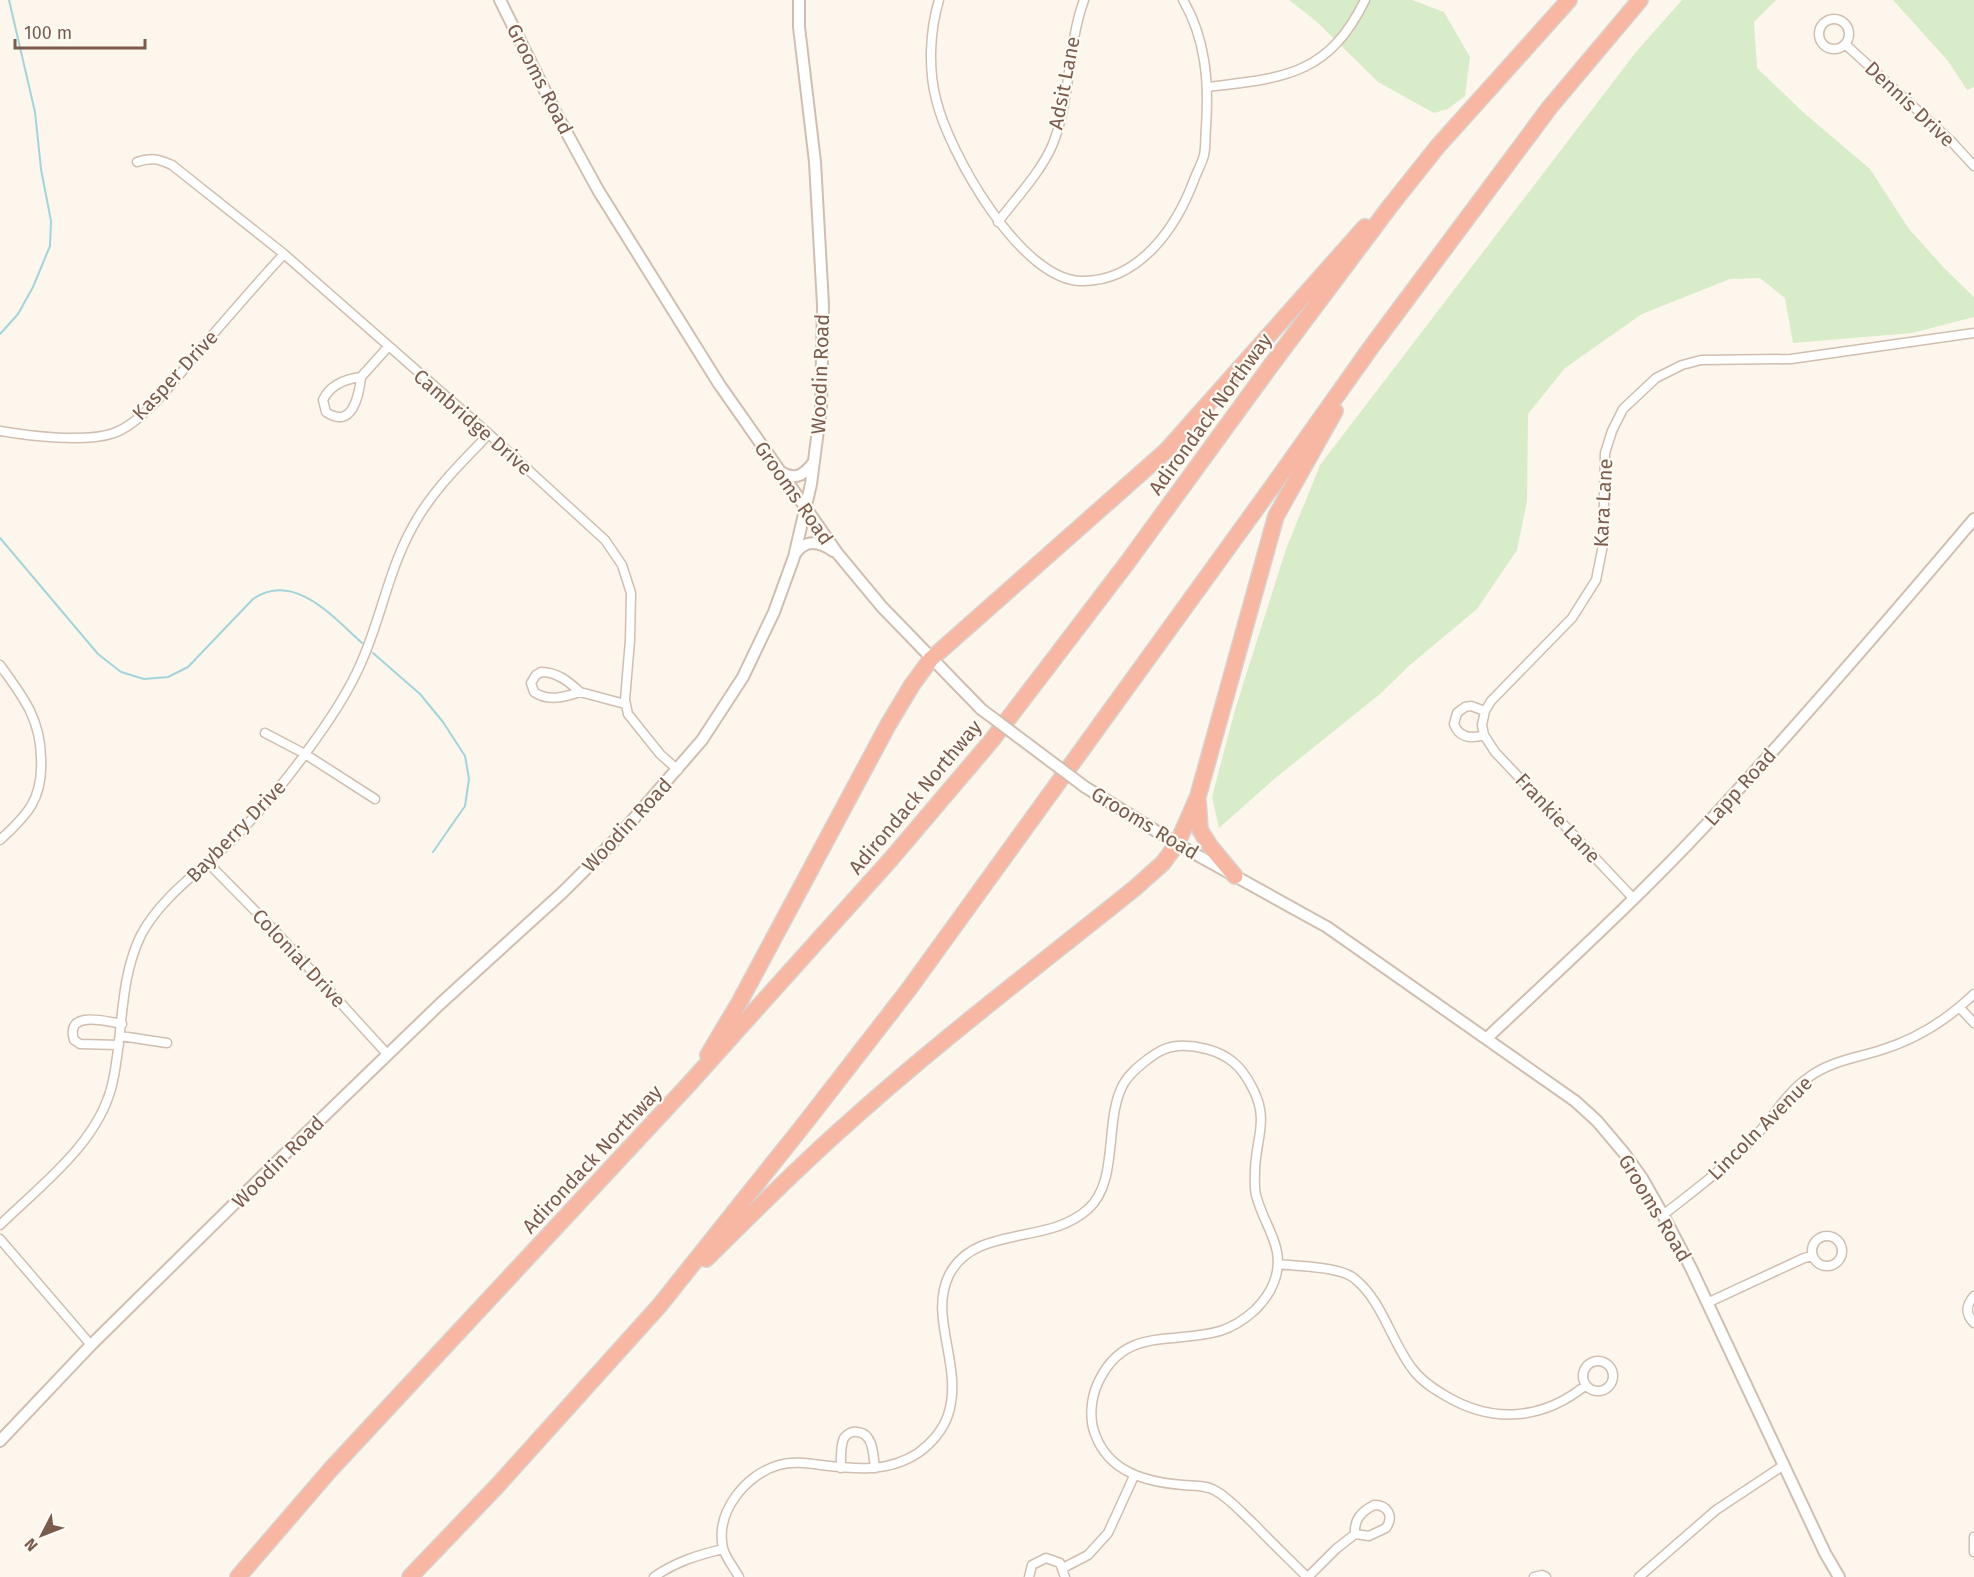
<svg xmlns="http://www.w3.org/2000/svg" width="1974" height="1577" font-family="'Fira Sans',sans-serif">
  <rect width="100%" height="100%" fill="#fdf6ec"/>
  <path fill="#d8ecc9" d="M 1289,0 L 1412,0 L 1444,12 L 1470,57 L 1465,96 L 1448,109 L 1434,113 L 1378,82 L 1317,22 Z
    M 1682,0 L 1776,0 L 1754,22 L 1757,68 L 1804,113 L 1870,169 L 1909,229 L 1945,269 L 1974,297 L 1974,317 L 1912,333 L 1793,343 L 1785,298 L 1760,278 L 1730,279 L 1642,314 L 1565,368 L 1528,414 L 1527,501 L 1517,550 L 1477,609 L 1410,665 L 1380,694 L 1273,780 L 1219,828 L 1212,797 L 1235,710 L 1286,549 L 1320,465 L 1636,52 Z
    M 1893,0 L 1974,0 L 1974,87 L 1967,90 L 1948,61 Z"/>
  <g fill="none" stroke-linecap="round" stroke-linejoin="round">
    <path stroke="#a5d3da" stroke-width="2" d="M 0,334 L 18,314 L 33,287 L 50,246 L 51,221 L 41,169 L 35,112 L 9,0
      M 0,538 L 98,654 L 121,672 L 144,679 L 168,677 L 188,667 L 253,599 C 294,571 333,617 362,643
      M 373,653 L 420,694 L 443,722 L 465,756 L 469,779 L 465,806 L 433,852"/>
    <defs>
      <path id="minor" d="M 939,0 C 930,30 928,68 936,99 C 948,151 1022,284 1084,281 C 1140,280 1176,228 1194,180 C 1197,172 1202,163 1204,155 C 1206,146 1205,136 1206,127 C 1209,83 1206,39 1183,0
        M1819 34a15 15 0 1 1 30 0a15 15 0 1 1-30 0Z
        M 1845,44 L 1950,140 L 1974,166
        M 1207,87 C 1283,78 1328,76 1365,0
        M 137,162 C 151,157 159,159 172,165 L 284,254 L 489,434 L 605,540 L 622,565 L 631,593 L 630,640 L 625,700 L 628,714 L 660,754 L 678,770
        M 998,222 C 1016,198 1040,173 1052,146 C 1071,101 1067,46 1084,0
        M 361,377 C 359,396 352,430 326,412 L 323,400 C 330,385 345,379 361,377 Z
        M 361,377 L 388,347
        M 0,431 C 29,436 86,443 114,433 C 145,422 181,372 202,347 C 229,316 256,284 284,254
        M 0,665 C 22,696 40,717 41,757 C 42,774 40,791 31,806 C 23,819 11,830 0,840
        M 541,672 C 557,672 568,681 580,692 C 565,697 548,702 534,692 L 531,683 L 536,675 Z
        M 580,692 L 625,704
        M 1471,706 L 1485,711 L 1482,725 L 1484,735 C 1471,739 1459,738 1454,724 L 1457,713 L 1465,707 Z
        M 1485,711 L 1491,701 L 1572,618 L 1596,580 L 1603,545 L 1605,453 L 1612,431 L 1623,409 L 1656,378 L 1682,365 L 1701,360 L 1791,359 L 1974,333
        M 265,733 L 305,754 L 375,799
        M 1484,735 L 1495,752 L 1634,899
        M 208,863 L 276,932 L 388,1055
        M 1960,1008 L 1974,1023
        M 121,1036 L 167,1043
        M 119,1045 L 80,1044 L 74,1040 C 65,1010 105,1021 122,1024
        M 1663,1215 C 1696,1189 1732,1163 1760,1131 C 1776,1113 1788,1091 1809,1077 C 1831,1061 1856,1058 1881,1050 C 1917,1039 1947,1020 1974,994
        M 0,1225 C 41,1185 98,1143 112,1085 C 124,1035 118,982 141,935 C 161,897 200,871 230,842 C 257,815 282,786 305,754 C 327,724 350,691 364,656 C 382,613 390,567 413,526 C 432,491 461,463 489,434
        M1812 1251a15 15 0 1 1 30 0a15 15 0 1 1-30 0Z
        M 0,1239 L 91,1345
        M 1279,1264 C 1299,1267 1340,1266 1355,1279 C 1382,1301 1391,1340 1411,1367 C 1420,1380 1432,1388 1446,1396 C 1493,1424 1543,1420 1586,1385
        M 1974,1296 C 1966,1305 1965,1314 1974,1323
        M 1707,1303 L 1804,1258 L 1813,1256
        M1583 1376a15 15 0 1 1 30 0a15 15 0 1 1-30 0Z
        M 841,1468 C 841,1459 840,1446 844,1438 C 847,1434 852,1431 857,1432 C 874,1433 873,1456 875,1468
        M 1374,1505 C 1388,1505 1394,1516 1386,1528 L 1369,1536 L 1355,1534 C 1354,1519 1361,1512 1374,1505 Z
        M 1974,1537 L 1974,1552
        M 1063,1568 L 1088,1555 L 1108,1533 L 1134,1476
        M 654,1577 C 675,1562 698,1555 723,1549
        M 739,1577 C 734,1568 725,1557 723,1548 C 715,1512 746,1474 779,1465 C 792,1461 807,1463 821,1465 C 854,1469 888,1473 918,1453 C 931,1444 943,1430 948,1415 C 964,1367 928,1318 949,1275 C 975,1224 1048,1246 1088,1209 C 1120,1181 1103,1119 1124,1083 C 1130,1073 1139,1066 1148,1059 C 1158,1052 1165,1047 1178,1046 C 1196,1045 1219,1050 1233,1062 C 1242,1069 1248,1079 1253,1089 C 1269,1120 1256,1138 1255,1170 C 1255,1178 1254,1187 1256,1195 C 1264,1227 1287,1248 1274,1282 C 1270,1293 1263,1302 1255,1310 C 1245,1319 1233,1327 1220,1331 C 1172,1345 1123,1325 1097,1385 C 1091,1399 1089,1419 1095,1434 C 1109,1473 1147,1482 1183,1485 C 1194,1486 1207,1485 1216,1491 C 1230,1499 1242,1513 1254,1524 C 1271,1542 1289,1559 1307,1577
        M 1029,1577 L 1032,1565 L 1046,1558 L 1060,1563 L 1065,1577
        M 1308,1577 L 1336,1549 L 1355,1534
        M 1534,1577 L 1542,1575 L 1546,1577
        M 1639,1577 L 1716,1510 L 1784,1465"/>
      <path id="tertiary" d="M 500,0 L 557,115 L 598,190 L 719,384 L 838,554 L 882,607 L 981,709
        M 778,470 C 793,481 803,477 814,462
        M 795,554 C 805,539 819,541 833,551
        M 1085,787 L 1177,844 L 1327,927 L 1575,1101 L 1597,1121 L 1624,1153 L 1642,1178 L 1663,1215 L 1691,1268 L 1825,1553 L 1839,1577
        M 1487,1038 C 1561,968 1636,900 1705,826 C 1797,726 1886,623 1974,519
        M 0,1441 L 91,1345 L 293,1146 L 440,1004 L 563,892 L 616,839 L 702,740 L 743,677 L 774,612 L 794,557 L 811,484 L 821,407 L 823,305 L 815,162 L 799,27 L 799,0"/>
      <path id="motorway" d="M 1198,801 L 1200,830 L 1210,846 L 1235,876
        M 708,1055 L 739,1003 L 888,725 L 912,685 L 931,659 L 1167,450 L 1365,227
        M 706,1259 C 753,1213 798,1167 847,1124 C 939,1041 1038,966 1135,888 L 1163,863 L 1177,844 L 1198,796 L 1276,516 L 1335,411
        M 238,1577 L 331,1469 L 690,1083 L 891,859 L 992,740 L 1127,563 L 1269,368 L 1391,205 L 1438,146 L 1569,0
        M 410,1577 L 498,1485 L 660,1305 L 806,1122 L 909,989 L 1277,480 L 1372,346 L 1550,107 L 1640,0"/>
    </defs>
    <use href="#minor" stroke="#d1beb0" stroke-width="11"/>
    <use href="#tertiary" stroke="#d1beb0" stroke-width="14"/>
    <use href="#motorway" stroke="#dad1cd" stroke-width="18"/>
    <use href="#minor" stroke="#fff" stroke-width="8"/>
    <use href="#tertiary" stroke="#fff" stroke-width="10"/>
    <use href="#motorway" stroke="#f7b7a3" stroke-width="15"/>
    <defs>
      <path id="tertiary-bridge" d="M 981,709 L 1085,787"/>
    </defs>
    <use href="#tertiary-bridge" stroke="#d1beb0" stroke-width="14" stroke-linecap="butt"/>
    <use href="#tertiary-bridge" stroke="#fff" stroke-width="10"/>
  </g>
  <g text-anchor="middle" stroke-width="4.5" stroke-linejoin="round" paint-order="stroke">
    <g font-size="20" fill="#7a5c4d" stroke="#fffaf3">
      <text transform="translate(540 79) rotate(63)" y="7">Grooms Road</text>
      <text transform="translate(1064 83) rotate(-79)" y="7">Adsit Lane</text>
      <text transform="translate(1910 104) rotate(43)" y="7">Dennis Drive</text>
      <text transform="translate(820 374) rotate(-88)" y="7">Woodin Road</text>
      <text transform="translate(175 375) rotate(-47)" y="7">Kasper Drive</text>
      <text transform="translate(1210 414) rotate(-54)" y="7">Adirondack Northway</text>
      <text transform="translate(473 422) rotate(41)" y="7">Cambridge Drive</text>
      <text transform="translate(794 493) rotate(55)" y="7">Grooms Road</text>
      <text transform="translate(1603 503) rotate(-87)" y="7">Kara Lane</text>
      <text transform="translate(1740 787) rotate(-48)" y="7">Lapp Road</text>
      <text transform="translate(915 797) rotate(-50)" y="7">Adirondack Northway</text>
      <text transform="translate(1558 818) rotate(47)" y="7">Frankie Lane</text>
      <text transform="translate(1145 823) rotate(31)" y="7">Grooms Road</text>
      <text transform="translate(627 825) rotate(-47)" y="7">Woodin Road</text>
      <text transform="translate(236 831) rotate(-46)" y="7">Bayberry Drive</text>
      <text transform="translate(299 958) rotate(47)" y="7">Colonial Drive</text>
      <text transform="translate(1760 1128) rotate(-45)" y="7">Lincoln Avenue</text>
      <text transform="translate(592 1159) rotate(-47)" y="7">Adirondack Northway</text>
      <text transform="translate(278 1162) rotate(-45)" y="7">Woodin Road</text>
      <text transform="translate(1655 1208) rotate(59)" y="7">Grooms Road</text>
    </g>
  </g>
  <g transform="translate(42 1535) rotate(228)" stroke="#fffaf3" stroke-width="4.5" paint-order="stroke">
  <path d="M0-4.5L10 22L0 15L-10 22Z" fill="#7a5c4d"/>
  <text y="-9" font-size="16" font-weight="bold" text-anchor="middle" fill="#7a5c4d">N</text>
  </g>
  <path d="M15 39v9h130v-9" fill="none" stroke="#7a5c4d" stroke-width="3"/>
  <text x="24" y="39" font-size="18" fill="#7a5c4d" stroke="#fffaf3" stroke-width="4.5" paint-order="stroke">100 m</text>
</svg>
